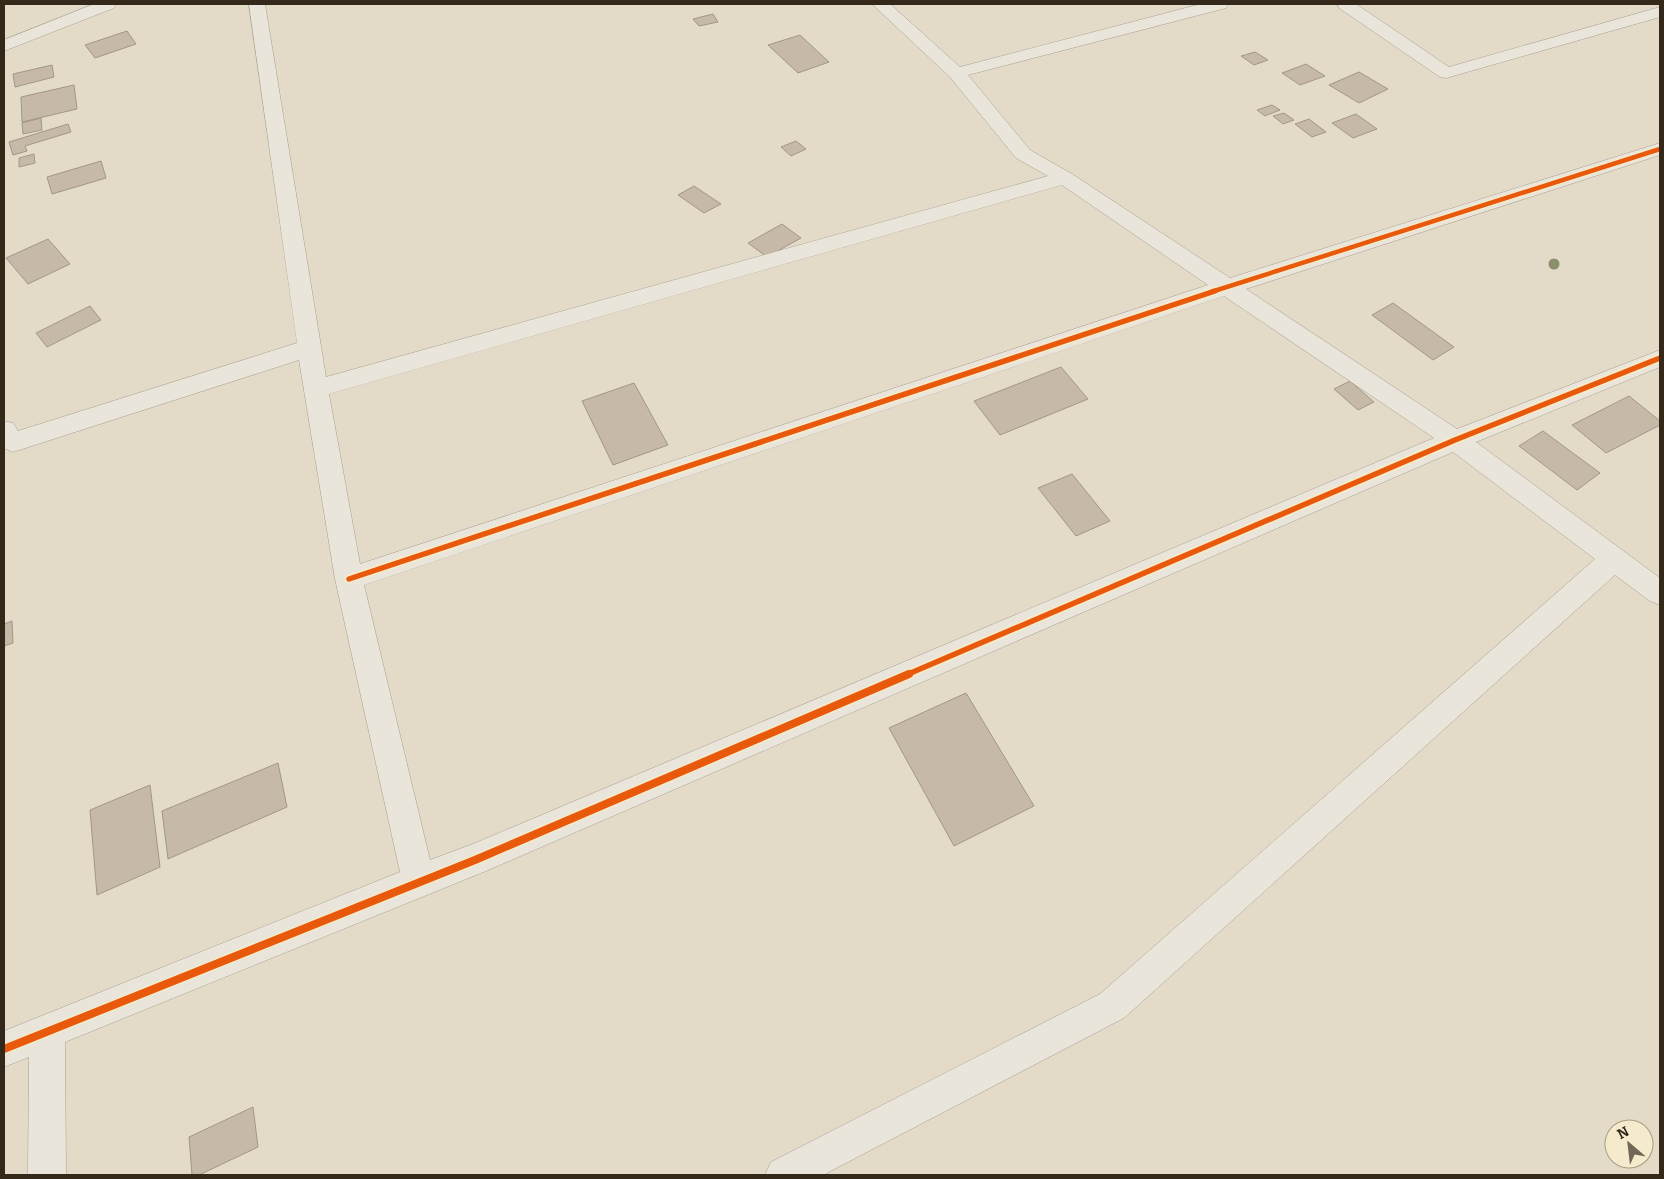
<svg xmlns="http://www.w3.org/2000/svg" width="1664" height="1179" font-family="Bitter,serif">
  <rect width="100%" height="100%" fill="#e3dbc7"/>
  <path fill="#c6b9a8" stroke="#a29687" d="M 713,14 L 718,22 L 699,26 L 693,19 Z
    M 127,31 L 136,44 L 95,58 L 85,45 Z
    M 800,35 L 829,62 L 798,73 L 768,45 Z
    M 1255,52 L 1268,60 L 1254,65 L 1241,56 Z
    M 1306,64 L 1325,76 L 1300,85 L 1282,73 Z
    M 52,65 L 54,77 L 15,87 L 13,74 Z
    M 1359,72 L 1388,89 L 1359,103 L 1329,85 Z
    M 74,85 L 77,109 L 22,122 L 21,97 Z
    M 1272,105 L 1280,110 L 1265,116 L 1257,110 Z
    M 1284,113 L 1294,120 L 1283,124 L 1273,116 Z
    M 1356,114 L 1377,129 L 1353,138 L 1332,123 Z
    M 41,118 L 42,130 L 23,134 L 22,123 Z
    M 1309,119 L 1326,132 L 1312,137 L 1295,124 Z
    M 68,124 L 71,132 L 25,146 L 27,151 L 13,155 L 9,142 Z
    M 796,141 L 806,149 L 791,156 L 781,147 Z
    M 34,154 L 35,163 L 19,167 L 19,158 Z
    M 101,161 L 106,178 L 52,194 L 47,177 Z
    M 694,186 L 721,204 L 704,213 L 678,195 Z
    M 782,224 L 801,238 L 767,257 L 748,243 Z
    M 48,239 L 70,264 L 28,284 L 6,258 Z
    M 1393,303 L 1454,347 L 1433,360 L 1372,315 Z
    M 90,306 L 101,320 L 47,347 L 36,333 Z
    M 1061,367 L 1088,399 L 1000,435 L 974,401 Z
    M 1350,381 L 1374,402 L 1358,410 L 1334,389 Z
    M 634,383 L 668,445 L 613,465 L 582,401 Z
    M 1629,396 L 1660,421 L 1660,425 L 1606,453 L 1572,425 Z
    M 1543,431 L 1600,473 L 1577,490 L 1519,446 Z
    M 1072,474 L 1110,521 L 1076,536 L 1038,488 Z
    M 12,621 L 13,643 L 4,646 L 4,624 Z
    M 966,693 L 1034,806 L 954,846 L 889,728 Z
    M 278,763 L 287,807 L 168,859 L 162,811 Z
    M 150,785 L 160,867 L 97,895 L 90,810 Z
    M 253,1107 L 258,1147 L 199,1175 L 192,1175 L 189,1137 Z"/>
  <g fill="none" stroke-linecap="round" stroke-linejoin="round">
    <defs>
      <path id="minor" d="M 94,4 L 116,4 L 114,8 L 4,51 L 4,40 Z
        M 249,4 L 265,4 L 326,377 L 1048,176 L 1016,158 L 950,77 L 872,4 L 890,4 L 960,67 L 1201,4 L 1228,4 L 1226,8 L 968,75 L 1030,150 L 1072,174 L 1230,278 L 1660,143 L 1660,155 L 1246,289 L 1457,429 L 1660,350 L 1660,367 L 1476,442 L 1660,578 L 1660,605 L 1650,601 L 1615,575 L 1124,1018 L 823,1175 L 765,1175 L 771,1162 L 1100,994 L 1595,559 L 1453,452 L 486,871 L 65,1042 L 66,1175 L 28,1175 L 29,1057 L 4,1067 L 4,1031 L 400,872 L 335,579 L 299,360 L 13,452 L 4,448 L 4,421 L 13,423 L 18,431 L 297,343 ZM 1062,185 L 1208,285 L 360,564 L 329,394 ZM 1224,296 L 1434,438 L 473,844 L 430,860 L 364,585 Z
        M 1337,4 L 1356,4 L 1449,67 L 1660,7 L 1660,17 L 1446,78 L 1440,77 L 1339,8 Z"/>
    </defs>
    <use href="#minor" stroke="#a7a091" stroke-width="1"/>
    <use href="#minor" fill="#eae5da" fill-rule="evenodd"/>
    <defs>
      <path id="cycleway-far2" d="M 1211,292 L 1660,149"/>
      <path id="cycleway-far1" d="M 349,579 L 1215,291
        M 906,675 L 1455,440 L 1660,358"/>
      <path id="cycleway" d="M 4,1049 L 475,860 L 909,674"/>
    </defs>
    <use href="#cycleway-far2" stroke="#f5ebcc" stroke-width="7"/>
    <use href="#cycleway-far1" stroke="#f5ebcc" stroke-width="9"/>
    <use href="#cycleway" stroke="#f5ebcc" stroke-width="11"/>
    <use href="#cycleway-far2" stroke="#e8590c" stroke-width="4.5"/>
    <use href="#cycleway-far1" stroke="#e8590c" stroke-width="5.5"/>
    <use href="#cycleway" stroke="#e8590c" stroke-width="8"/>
  </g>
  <circle fill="#8b8f6c" cx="1554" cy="264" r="5.5"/>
  <rect width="1664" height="1179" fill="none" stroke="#34281b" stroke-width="10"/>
  <g transform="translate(1629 1144) rotate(332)"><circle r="24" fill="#f5ebcc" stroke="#a89d85"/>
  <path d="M0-4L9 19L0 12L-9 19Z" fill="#716757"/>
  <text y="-8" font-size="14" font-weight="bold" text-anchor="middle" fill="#34281b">N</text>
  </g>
</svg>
